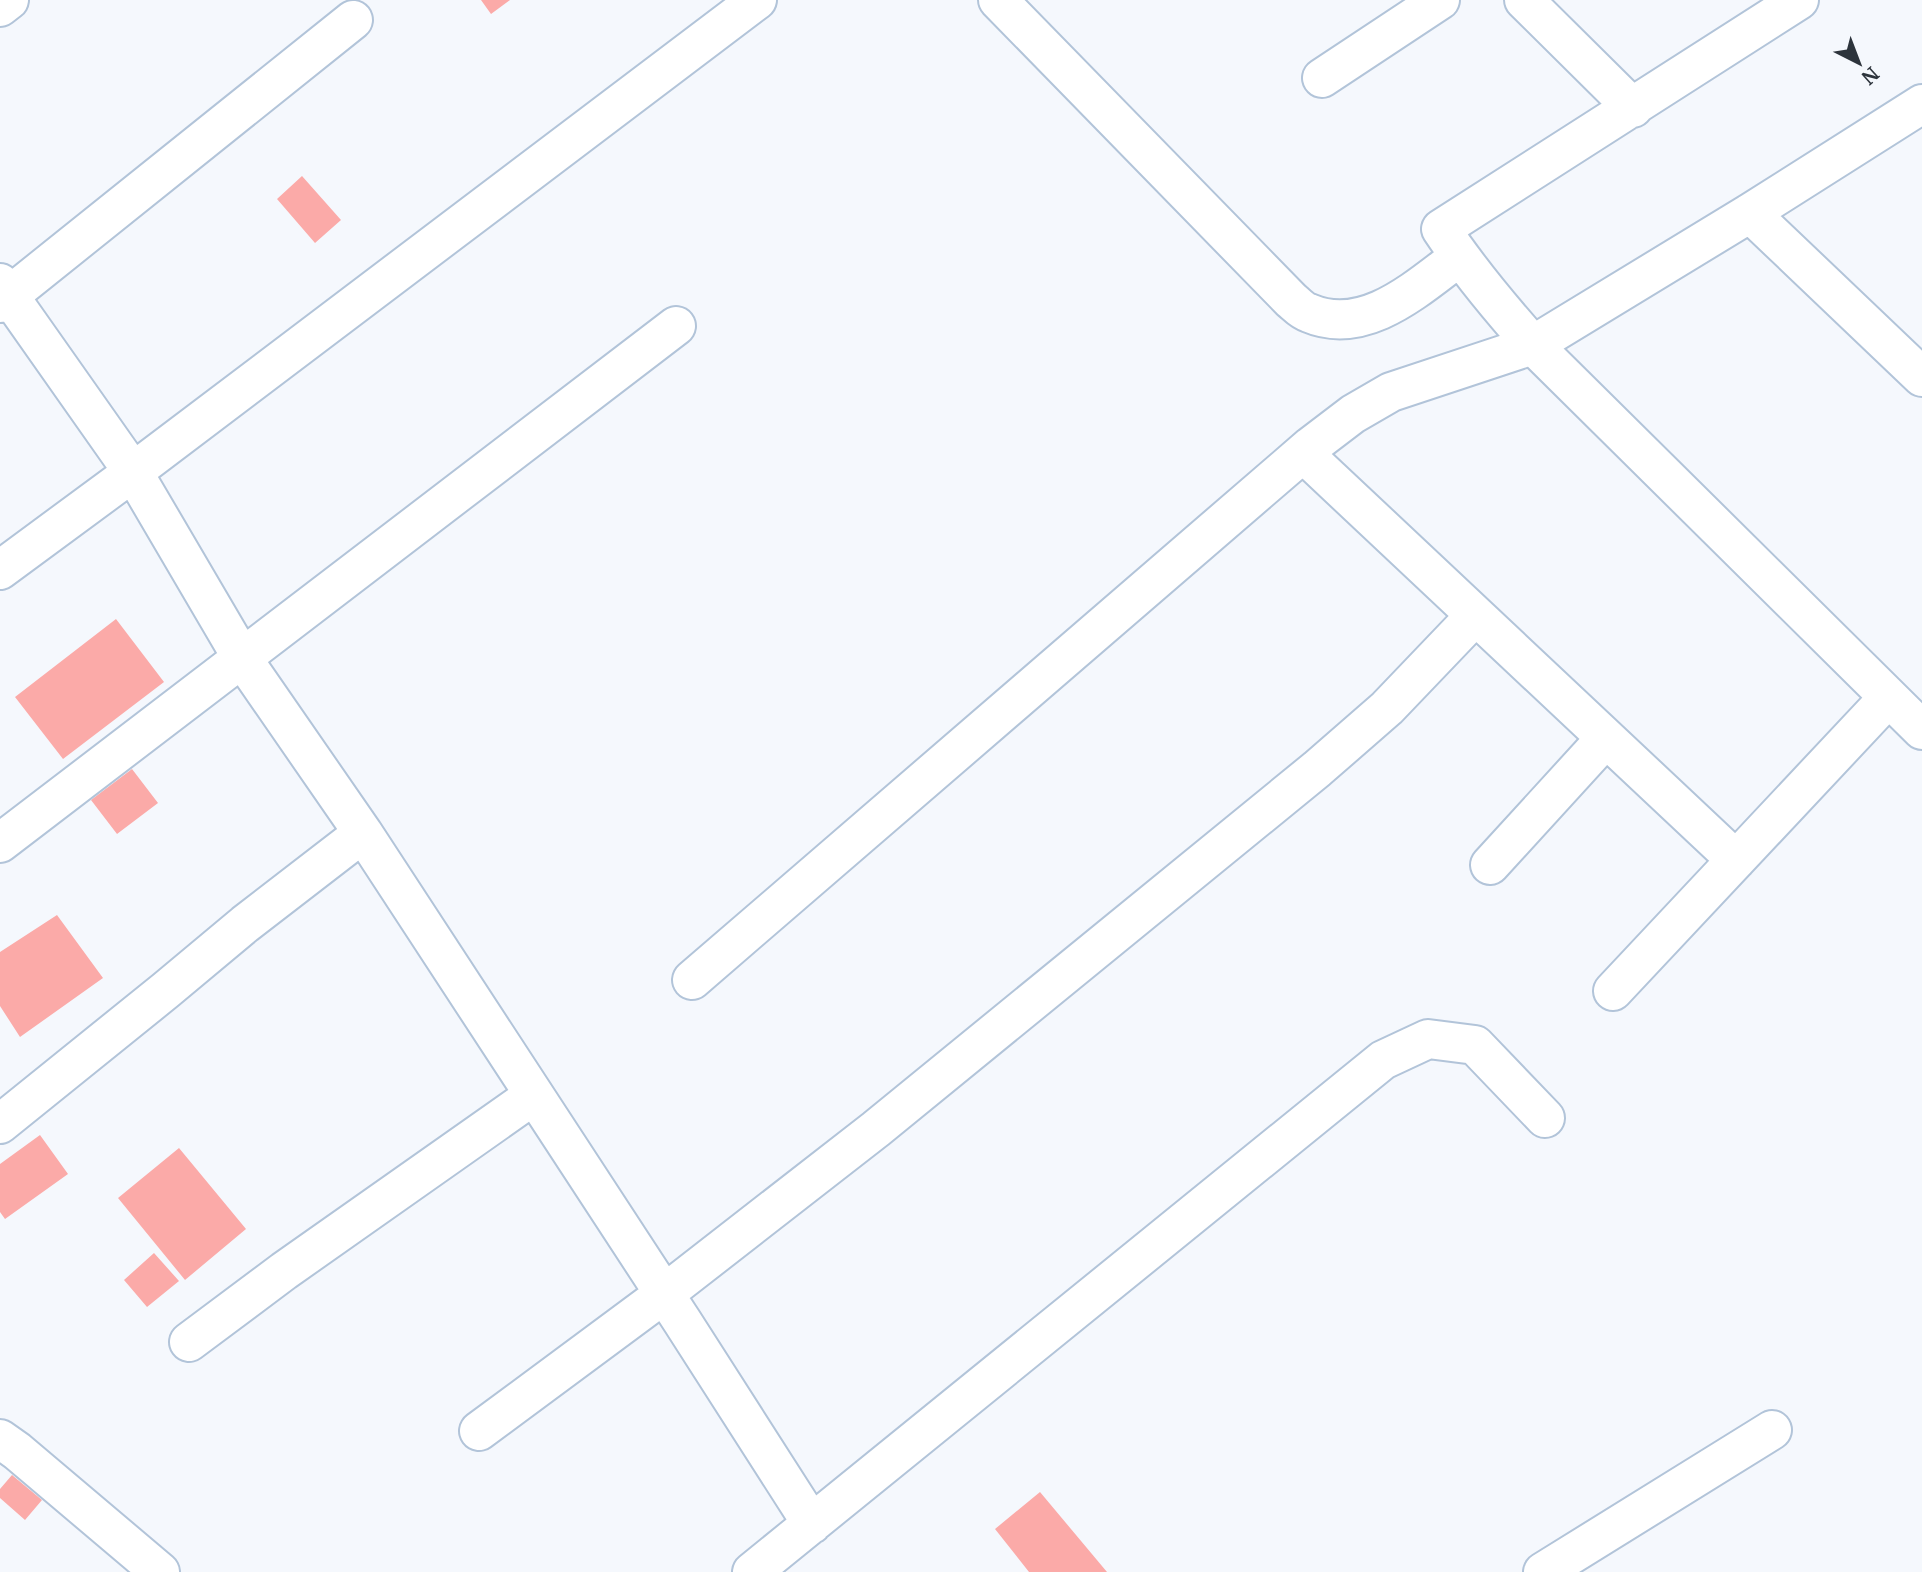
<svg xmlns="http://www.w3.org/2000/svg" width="1922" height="1572" font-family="Merriweather,serif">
  <rect width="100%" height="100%" fill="#f5f8fd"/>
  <path fill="#fbaaa8" d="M 481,0 L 510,0 L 491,14 Z
    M 302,176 L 341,220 L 315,243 L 277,199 Z
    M 116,619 L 164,682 L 63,759 L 15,697 Z
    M 132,769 L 158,803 L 117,834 L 91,800 Z
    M 57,915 L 103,978 L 20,1037 L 0,1006 L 0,952 Z
    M 40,1135 L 68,1174 L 5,1219 L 0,1212 L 0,1164 Z
    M 179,1148 L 246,1229 L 185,1280 L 118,1198 Z
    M 154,1253 L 179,1281 L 147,1307 L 124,1280 Z
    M 12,1475 L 42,1500 L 25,1520 L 0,1498 L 0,1489 Z
    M 1040,1492 L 1107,1572 L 1029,1572 L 995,1529 Z"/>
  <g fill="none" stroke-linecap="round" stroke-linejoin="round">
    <defs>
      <path id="street" d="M 998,0 L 1291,300 C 1297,305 1302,311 1309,313 C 1365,337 1417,288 1459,257
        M 1524,0 L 1633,108
        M 1799,0 L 1441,229 C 1469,271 1500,308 1533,345 L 1922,730
        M 0,7 L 9,0
        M 1322,78 L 1440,0
        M 1750,213 L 1922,377
        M 0,283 L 133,472 L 242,658 L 363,833 L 682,1321 L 812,1524
        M 0,303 L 353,20
        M 1303,453 L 1736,860
        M 0,570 L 133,472 L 757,0
        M 0,843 L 676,326
        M 1490,865 L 1606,738
        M 692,980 L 1311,446 L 1353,414 L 1391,392 L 1533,345 L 1750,213 L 1922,104
        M 1613,991 L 1888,698
        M 0,1124 L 166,990 L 245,924 L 363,833
        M 189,1342 L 284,1271 L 534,1095
        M 479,1431 L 664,1294 L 876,1129 L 1317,769 L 1387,708 L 1475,616
        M 752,1572 L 1383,1060 L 1428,1039 L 1475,1045 L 1545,1118
        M 1543,1572 L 1772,1430"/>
      <path id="secondary" d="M 0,1439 L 17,1451 L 160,1572"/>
    </defs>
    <use href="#street" stroke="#b2c4d9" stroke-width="42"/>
    <use href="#secondary" stroke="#b2c4d9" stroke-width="42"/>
    <use href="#street" stroke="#fff" stroke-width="38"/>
    <use href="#secondary" stroke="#fff" stroke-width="38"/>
  </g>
  <g transform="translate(1859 63) rotate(138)" stroke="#f5f8fd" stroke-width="5" paint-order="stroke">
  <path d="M0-5L12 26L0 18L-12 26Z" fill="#2d343c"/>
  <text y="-10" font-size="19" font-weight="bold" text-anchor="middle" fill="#2d343c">N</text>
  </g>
</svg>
